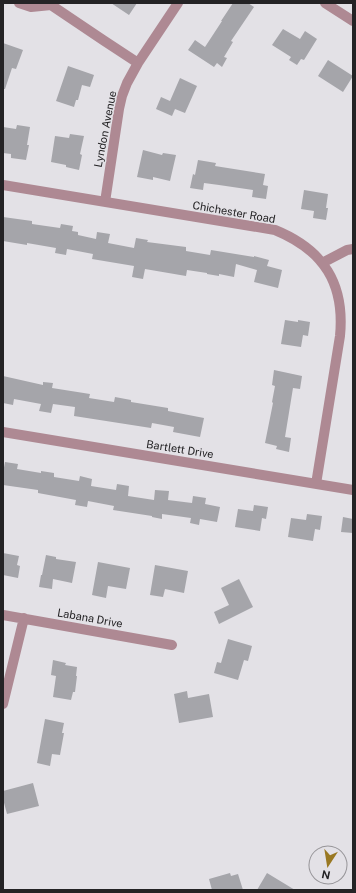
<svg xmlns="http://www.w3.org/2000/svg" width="356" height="893" font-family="'Public Sans',sans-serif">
  <rect width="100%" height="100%" fill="#e3e1e6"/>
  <path fill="#a5a5aa" d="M 111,3 L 137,3 L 129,15 Z
    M 233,3 L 248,3 L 254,7 L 231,41 L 233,42 L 224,57 L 227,58 L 222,67 L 217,63 L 214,67 L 188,50 L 195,40 L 205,47 L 222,21 L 221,21 Z
    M 283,29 L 300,39 L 305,31 L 317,39 L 304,60 L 301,59 L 297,65 L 289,60 L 291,57 L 272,45 Z
    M 3,43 L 23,50 L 16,69 L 12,68 L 5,89 L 3,89 Z
    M 328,60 L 353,76 L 343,92 L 318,76 Z
    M 68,66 L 94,75 L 90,87 L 82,85 L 78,100 L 76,100 L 74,107 L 56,101 Z
    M 180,78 L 197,86 L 185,113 L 175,109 L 172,116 L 156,109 L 161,97 L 170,101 Z
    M 17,125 L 30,127 L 27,145 L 29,145 L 26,160 L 11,158 L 11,154 L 3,153 L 3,127 L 16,129 Z
    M 70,134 L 84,136 L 80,154 L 82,155 L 79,170 L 66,167 L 66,165 L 51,162 L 55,136 L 69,138 Z
    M 143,150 L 162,155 L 163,153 L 176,155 L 170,181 L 153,177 L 153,180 L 137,177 Z
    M 198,160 L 216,163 L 215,166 L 265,174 L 263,185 L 268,186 L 266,199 L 252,197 L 253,190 L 219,185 L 204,183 L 203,190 L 190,188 L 193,174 L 195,175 Z
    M 304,190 L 328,194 L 326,208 L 328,208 L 326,220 L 313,218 L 314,211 L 301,209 Z
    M 3,217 L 32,221 L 32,224 L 60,228 L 61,224 L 73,226 L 72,231 L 78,232 L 78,235 L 96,239 L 97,232 L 110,234 L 108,243 L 134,248 L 136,238 L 148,240 L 147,242 L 186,247 L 186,251 L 210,255 L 211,250 L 254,257 L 254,256 L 269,260 L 267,266 L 282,270 L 278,288 L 254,282 L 257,270 L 236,264 L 234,277 L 219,274 L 219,276 L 207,274 L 207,273 L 187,270 L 186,276 L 145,269 L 143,279 L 132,277 L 134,266 L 92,259 L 93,254 L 67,249 L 66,255 L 55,253 L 56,248 L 27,243 L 27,245 L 3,241 Z
    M 285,320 L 298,322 L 298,320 L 310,322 L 308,336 L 303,335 L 301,347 L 281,344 Z
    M 274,370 L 302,376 L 300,389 L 293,388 L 285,437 L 291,438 L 289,452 L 276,449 L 277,446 L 265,443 L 273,403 L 272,402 L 275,386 L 272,385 Z
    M 3,376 L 43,385 L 43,382 L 53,383 L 52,388 L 90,394 L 89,398 L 114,402 L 115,397 L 131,400 L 131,402 L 168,408 L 168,411 L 204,418 L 200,437 L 173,432 L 174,427 L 152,423 L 151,428 L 74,416 L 75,407 L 53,404 L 51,413 L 39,411 L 41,404 L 14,399 L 13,405 L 3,403 Z
    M 5,462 L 18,464 L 17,469 L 41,473 L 41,471 L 54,473 L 54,477 L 79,481 L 80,476 L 92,479 L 91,486 L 116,490 L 117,484 L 129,486 L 128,496 L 154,500 L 155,490 L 169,491 L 168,500 L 192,503 L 193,496 L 206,498 L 205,504 L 220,507 L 217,522 L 200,519 L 199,525 L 190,523 L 191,518 L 162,514 L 162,519 L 152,517 L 152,516 L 113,510 L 114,506 L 88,501 L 87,507 L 75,505 L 76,500 L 38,493 L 38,490 L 3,485 L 3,473 Z
    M 254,505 L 268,507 L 266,519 L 262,518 L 260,531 L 235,527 L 238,509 L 253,511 Z
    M 307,514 L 322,516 L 320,530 L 315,529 L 313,541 L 288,537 L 291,518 L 306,520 Z
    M 343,517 L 353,519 L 353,533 L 341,532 Z
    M 3,553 L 19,556 L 17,565 L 20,566 L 18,578 L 3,575 Z
    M 46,555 L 56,557 L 56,559 L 76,562 L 72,583 L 53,579 L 52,589 L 39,587 L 41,575 L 42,575 Z
    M 98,562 L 130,568 L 126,589 L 108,586 L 106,598 L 92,595 Z
    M 155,565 L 188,571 L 184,593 L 165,589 L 163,597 L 150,595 Z
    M 239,579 L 253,607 L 219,624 L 214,612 L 229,605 L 221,588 Z
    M 228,639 L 252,646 L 248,661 L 244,660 L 238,680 L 214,673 L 217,662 L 221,663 Z
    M 53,660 L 66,663 L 65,665 L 77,667 L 76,676 L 77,676 L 75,692 L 73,692 L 71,700 L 53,697 L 56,676 L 51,675 Z
    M 187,691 L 188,698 L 209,694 L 213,717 L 179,723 L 174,694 Z
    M 45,719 L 64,723 L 62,733 L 64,733 L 60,755 L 52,754 L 50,766 L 37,763 Z
    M 33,783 L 39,806 L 7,814 L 3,799 L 3,791 Z
    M 230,873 L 231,876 L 238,874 L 243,890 L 212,890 L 209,879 Z
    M 267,873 L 295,890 L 257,890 Z"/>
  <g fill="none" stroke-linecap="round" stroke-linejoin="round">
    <path stroke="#ae8993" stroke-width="10" d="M 19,3 L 31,7 L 51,5 L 103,40 L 138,63
      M 325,3 L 353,21
      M 3,185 L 275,230 C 324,250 345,284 340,336 L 316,484
      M 105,202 L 119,109 L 122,96 L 127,83 L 138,63 L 178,3
      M 322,263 L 347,250 L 353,249
      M 3,432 L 353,490
      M 3,615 L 172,645
      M 3,704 L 24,618"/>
  </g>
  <g text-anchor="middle" stroke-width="3" stroke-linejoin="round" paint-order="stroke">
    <g font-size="11" fill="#242325" stroke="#e3e1e6">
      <text transform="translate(105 129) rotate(-79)" y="4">Lyndon Avenue</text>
      <text transform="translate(234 212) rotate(10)" y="4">Chichester Road</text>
      <text transform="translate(180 449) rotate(9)" y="4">Bartlett Drive</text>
      <text transform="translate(90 618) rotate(10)" y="4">Labana Drive</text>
    </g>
  </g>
  <rect width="356" height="893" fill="none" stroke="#242325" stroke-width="8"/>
  <g transform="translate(328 865) rotate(192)"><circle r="19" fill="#e3e1e6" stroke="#979599"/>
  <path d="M0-3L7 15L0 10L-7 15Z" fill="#997822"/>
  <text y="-6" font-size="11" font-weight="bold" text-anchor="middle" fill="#242325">N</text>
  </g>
</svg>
